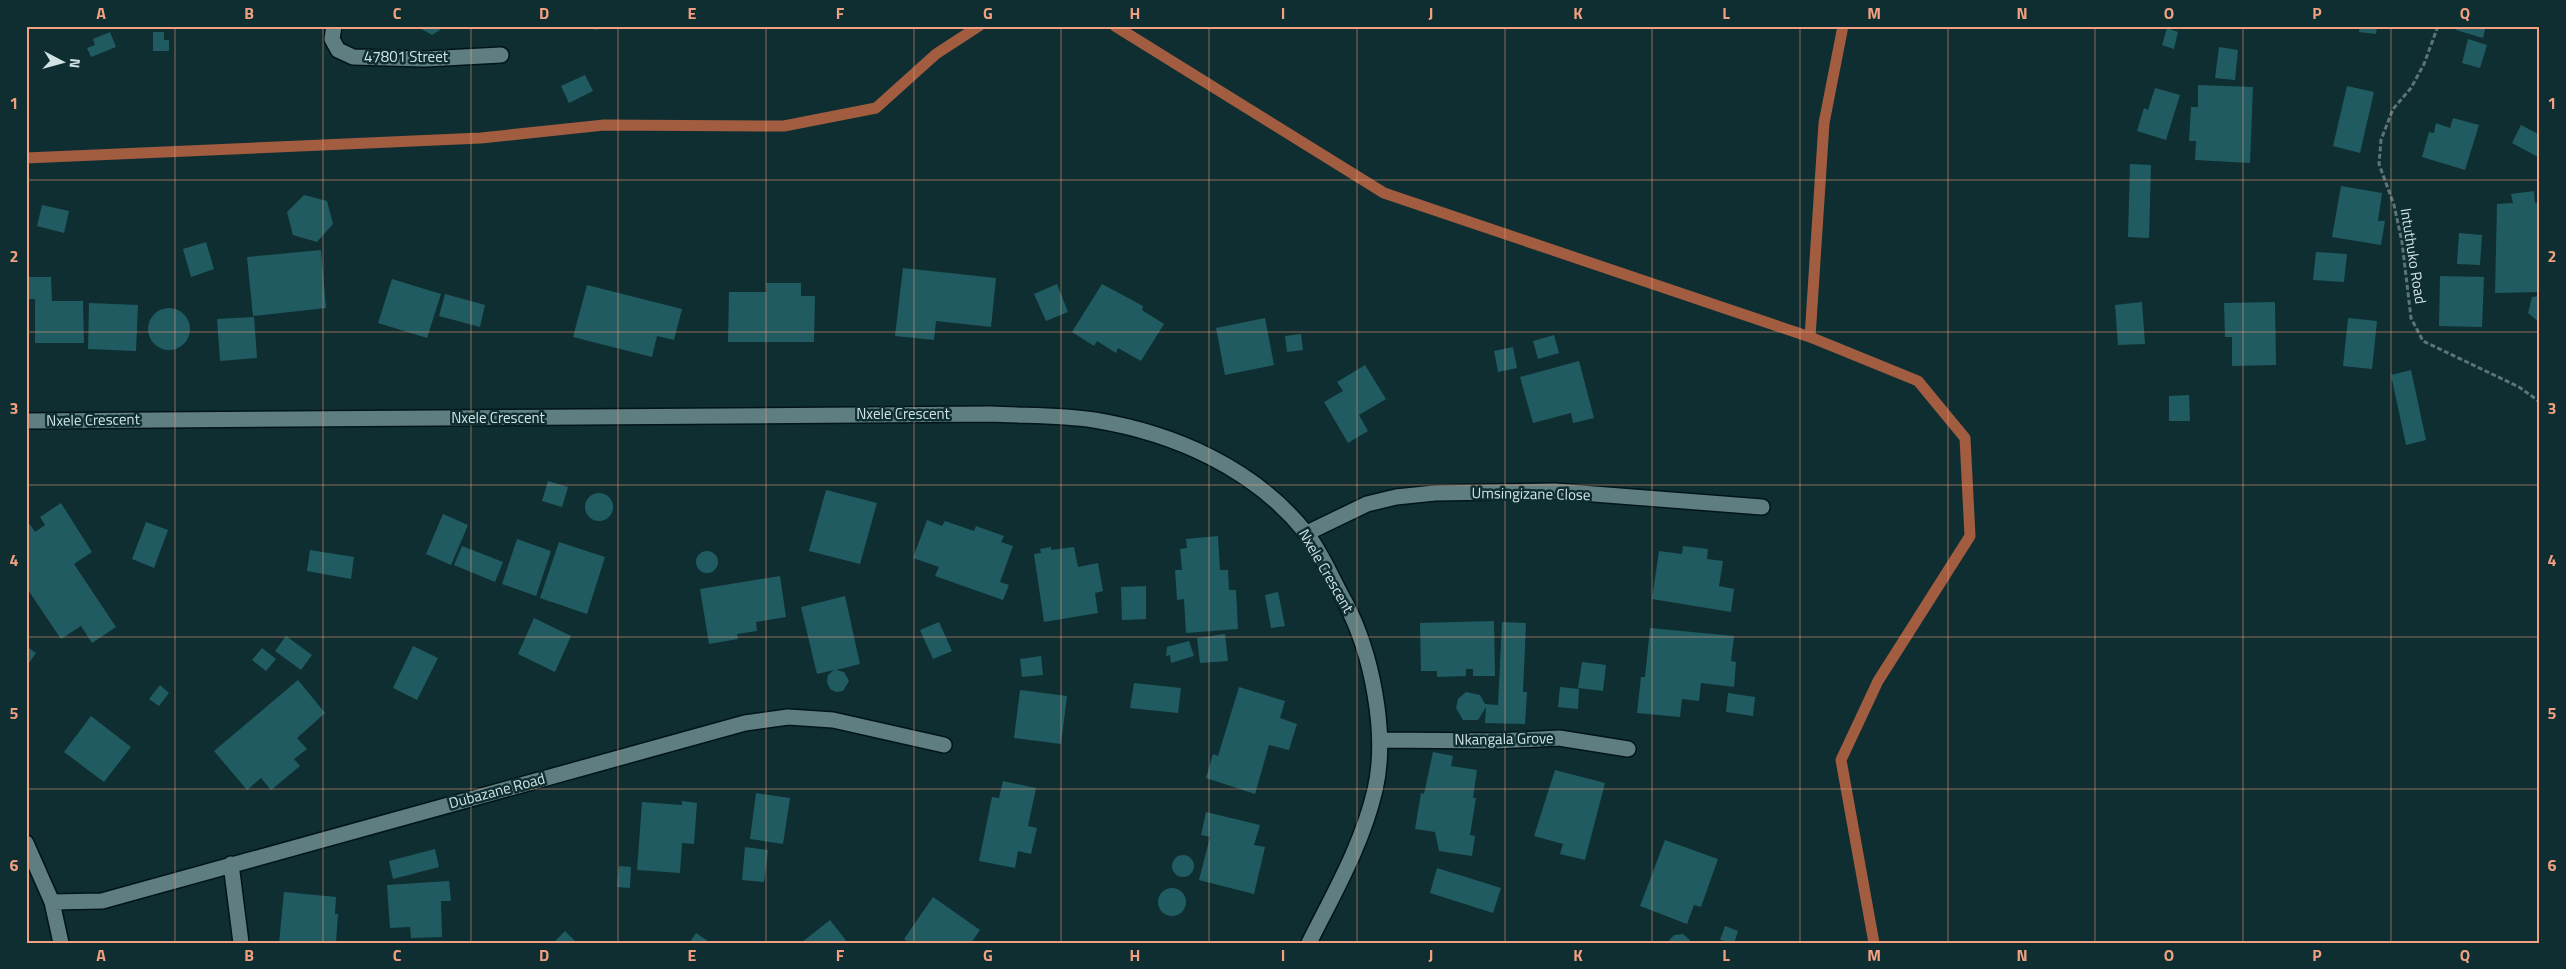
<svg xmlns="http://www.w3.org/2000/svg" width="2566" height="969" font-family="'Titillium Web',sans-serif">
  <rect width="100%" height="100%" fill="#0f2e31"/>
  <g fill="none" stroke-linecap="round" stroke-linejoin="round">
    <path stroke="#a25c40" stroke-width="11" d="M 1115,26 L 1384,193 L 1810,337
      M 1843,26 L 1824,123 L 1810,337 L 1918,381 L 1965,438 L 1970,536 L 1878,681 L 1841,760 L 1874,943
      M 26,158 L 481,138 L 604,125 L 784,126 L 876,108 L 936,54 L 979,26"/>
  </g>
  <path fill="#205b61" d="M 416,26 L 446,26 L 432,35 Z
    M 571,26 L 599,26 L 598,30 Z
    M 2360,26 L 2377,26 L 2376,34 L 2359,32 Z
    M 2457,26 L 2486,26 L 2483,38 L 2456,30 Z
    M 2167,28 L 2178,32 L 2174,49 L 2162,45 Z
    M 110,32 L 116,47 L 91,57 L 87,48 L 95,45 L 93,39 Z
    M 153,32 L 164,32 L 164,40 L 169,40 L 169,51 L 153,51 Z
    M 2468,39 L 2487,45 L 2480,68 L 2462,63 Z
    M 2219,47 L 2238,50 L 2235,80 L 2215,78 Z
    M 585,75 L 593,91 L 569,103 L 561,86 Z
    M 2198,85 L 2253,87 L 2250,163 L 2195,160 L 2196,141 L 2189,141 L 2191,107 L 2198,107 Z
    M 2347,86 L 2374,92 L 2360,153 L 2333,146 Z
    M 2155,88 L 2180,95 L 2166,140 L 2137,131 L 2144,108 L 2148,110 Z
    M 2453,118 L 2479,125 L 2465,170 L 2422,157 L 2429,132 L 2434,133 L 2436,123 L 2450,128 Z
    M 2521,125 L 2540,135 L 2540,158 L 2512,143 Z
    M 2130,164 L 2151,165 L 2149,238 L 2128,237 Z
    M 2341,186 L 2382,193 L 2378,221 L 2385,221 L 2381,245 L 2332,237 Z
    M 2534,191 L 2535,203 L 2540,203 L 2540,292 L 2495,293 L 2497,204 L 2513,203 L 2511,194 Z
    M 304,195 L 327,201 L 333,224 L 317,242 L 293,235 L 287,212 Z
    M 42,205 L 69,211 L 64,233 L 37,226 Z
    M 2459,233 L 2482,235 L 2480,265 L 2457,264 Z
    M 206,242 L 214,269 L 191,277 L 183,249 Z
    M 321,250 L 326,308 L 253,316 L 247,257 Z
    M 2316,252 L 2347,254 L 2344,282 L 2313,280 Z
    M 903,268 L 996,278 L 991,327 L 936,321 L 934,340 L 895,336 Z
    M 2440,276 L 2484,277 L 2482,327 L 2439,326 Z
    M 29,277 L 51,277 L 52,301 L 83,301 L 84,343 L 35,343 L 35,299 L 29,299 Z
    M 392,279 L 441,294 L 427,338 L 378,323 Z
    M 766,283 L 801,283 L 801,296 L 815,296 L 814,342 L 728,342 L 729,292 L 767,292 Z
    M 1057,284 L 1068,312 L 1046,321 L 1034,294 Z
    M 1102,284 L 1143,306 L 1142,310 L 1164,324 L 1141,361 L 1118,348 L 1116,353 L 1097,341 L 1094,346 L 1072,332 Z
    M 587,285 L 682,309 L 674,340 L 657,336 L 652,357 L 573,337 Z
    M 445,294 L 485,305 L 480,327 L 439,316 Z
    M 2540,296 L 2540,323 L 2528,313 L 2532,297 Z
    M 2142,302 L 2145,344 L 2118,345 L 2115,305 Z
    M 2275,302 L 2276,365 L 2232,366 L 2232,337 L 2225,337 L 2224,303 Z
    M 89,303 L 138,305 L 136,351 L 88,349 Z
    M148 329a21 21 0 1 1 42 0a21 21 0 1 1-42 0Z
    M 254,317 L 257,358 L 220,361 L 217,319 Z
    M 1265,318 L 1274,365 L 1225,375 L 1216,328 Z
    M 2348,318 L 2377,321 L 2372,369 L 2343,366 Z
    M 1301,334 L 1303,350 L 1287,352 L 1285,336 Z
    M 1554,335 L 1559,353 L 1538,359 L 1533,341 Z
    M 1513,347 L 1517,368 L 1498,372 L 1494,351 Z
    M 1579,361 L 1594,418 L 1573,423 L 1571,413 L 1533,423 L 1520,377 Z
    M 1365,365 L 1386,399 L 1359,415 L 1368,431 L 1348,443 L 1324,402 L 1343,391 L 1337,382 Z
    M 2411,370 L 2426,440 L 2406,445 L 2391,375 Z
    M 2189,395 L 2190,421 L 2169,421 L 2169,396 Z
    M 548,481 L 568,487 L 562,507 L 542,501 Z
    M 826,490 L 877,503 L 860,564 L 809,551 Z
    M585 507a14 14 0 1 1 28 0a14 14 0 1 1-28 0Z
    M 61,503 L 92,552 L 74,564 L 116,627 L 92,643 L 81,626 L 61,639 L 26,587 L 26,519 L 35,532 L 45,525 L 40,517 Z
    M 443,514 L 468,525 L 451,565 L 426,554 Z
    M 927,520 L 942,526 L 945,521 L 974,531 L 976,526 L 1004,536 L 1001,542 L 1013,546 L 1000,582 L 1009,585 L 1003,600 L 935,576 L 939,567 L 913,558 Z
    M 146,522 L 168,530 L 154,568 L 132,559 Z
    M 1218,536 L 1220,570 L 1228,570 L 1229,590 L 1236,590 L 1238,629 L 1186,633 L 1184,599 L 1177,600 L 1175,570 L 1182,570 L 1180,549 L 1187,548 L 1186,539 Z
    M 517,539 L 551,551 L 536,596 L 502,584 Z
    M 559,542 L 605,557 L 587,614 L 540,598 Z
    M 462,546 L 503,562 L 495,582 L 454,565 Z
    M 1683,546 L 1708,549 L 1707,559 L 1723,561 L 1719,586 L 1734,589 L 1731,612 L 1652,599 L 1659,551 L 1682,554 Z
    M 1051,547 L 1051,550 L 1074,547 L 1078,567 L 1098,563 L 1103,591 L 1095,593 L 1098,613 L 1044,622 L 1034,554 L 1041,553 L 1040,549 Z
    M 310,550 L 354,557 L 351,579 L 307,571 Z
    M696 562a11 11 0 1 1 22 0a11 11 0 1 1-22 0Z
    M 780,576 L 786,617 L 756,622 L 757,631 L 737,634 L 738,639 L 709,644 L 700,589 Z
    M 1146,586 L 1146,619 L 1122,620 L 1121,587 Z
    M 1278,592 L 1285,626 L 1271,628 L 1265,595 Z
    M 845,596 L 860,664 L 836,670 L 844,672 L 849,681 L 843,691 L 836,692 L 830,689 L 827,682 L 828,675 L 834,670 L 817,674 L 801,607 Z
    M 534,618 L 571,636 L 555,672 L 518,654 Z
    M 1494,621 L 1495,676 L 1473,676 L 1473,669 L 1466,669 L 1466,676 L 1437,677 L 1437,671 L 1421,671 L 1420,623 Z
    M 939,622 L 952,651 L 933,659 L 920,630 Z
    M 1502,622 L 1526,623 L 1523,692 L 1527,692 L 1525,724 L 1485,723 L 1486,707 L 1478,720 L 1463,720 L 1456,708 L 1458,699 L 1466,692 L 1480,695 L 1485,704 L 1498,705 Z
    M 1650,628 L 1734,636 L 1731,661 L 1736,662 L 1734,687 L 1701,683 L 1699,701 L 1682,699 L 1680,717 L 1637,713 L 1641,677 L 1645,677 Z
    M 1225,634 L 1228,661 L 1200,663 L 1197,638 Z
    M 286,636 L 312,655 L 301,670 L 275,651 Z
    M 1189,641 L 1194,656 L 1171,663 L 1170,655 L 1166,656 L 1167,647 Z
    M 26,646 L 36,653 L 26,667 Z
    M 413,646 L 438,658 L 417,700 L 393,688 Z
    M 262,648 L 276,659 L 266,671 L 252,660 Z
    M 1041,656 L 1043,675 L 1022,677 L 1020,659 Z
    M 1582,662 L 1606,665 L 1603,691 L 1578,688 Z
    M 298,680 L 325,713 L 297,738 L 307,749 L 294,759 L 300,766 L 271,790 L 261,778 L 247,790 L 214,751 Z
    M 1134,683 L 1181,688 L 1178,713 L 1130,708 Z
    M 160,685 L 169,693 L 159,706 L 149,699 Z
    M 1239,687 L 1285,701 L 1280,718 L 1297,724 L 1289,750 L 1269,745 L 1255,794 L 1206,778 L 1213,754 L 1218,756 Z
    M 1560,687 L 1579,689 L 1578,709 L 1558,707 Z
    M 1020,690 L 1067,696 L 1061,744 L 1014,738 Z
    M 1728,693 L 1755,697 L 1753,716 L 1726,712 Z
    M 91,716 L 131,747 L 104,782 L 64,752 Z
    M 1433,752 L 1453,756 L 1451,766 L 1477,770 L 1473,798 L 1476,798 L 1470,835 L 1475,836 L 1472,856 L 1439,851 L 1435,832 L 1415,829 L 1421,793 L 1424,794 Z
    M 1555,770 L 1605,783 L 1585,860 L 1560,854 L 1563,844 L 1534,836 Z
    M 1003,781 L 1036,788 L 1028,826 L 1037,828 L 1031,854 L 1018,851 L 1015,868 L 979,861 L 992,797 L 999,798 Z
    M 756,793 L 790,798 L 783,844 L 750,839 Z
    M 682,801 L 697,803 L 694,844 L 682,843 L 680,873 L 637,870 L 642,802 L 682,805 Z
    M 1206,812 L 1260,825 L 1254,845 L 1265,847 L 1254,894 L 1199,880 L 1210,837 L 1201,835 Z
    M 1665,840 L 1718,859 L 1701,907 L 1694,905 L 1687,924 L 1640,906 Z
    M 745,847 L 768,850 L 764,882 L 742,880 Z
    M 435,849 L 439,867 L 393,879 L 389,861 Z
    M1172 866a11 11 0 1 1 22 0a11 11 0 1 1-22 0Z
    M 619,866 L 631,867 L 630,888 L 617,887 Z
    M 1437,868 L 1501,888 L 1493,913 L 1430,893 Z
    M 449,881 L 451,901 L 441,901 L 442,937 L 411,938 L 410,927 L 390,928 L 387,885 Z
    M1158 902a14 14 0 1 1 28 0a14 14 0 1 1-28 0Z
    M 284,892 L 336,897 L 335,914 L 338,914 L 336,943 L 279,943 Z
    M 933,897 L 980,930 L 971,943 L 910,943 L 904,939 Z
    M 830,920 L 848,943 L 801,943 Z
    M 1725,926 L 1738,931 L 1734,943 L 1720,940 Z
    M 565,931 L 577,943 L 553,943 Z
    M 696,933 L 711,943 L 689,943 Z
    M 1683,934 L 1693,943 L 1667,943 L 1674,935 Z"/>
  <g fill="none" stroke-linecap="round" stroke-linejoin="round">
    <defs>
      <path id="minor" d="M 334,26 L 332,39 L 338,50 L 353,57 L 425,59 L 501,55
        M 26,421 L 991,414 C 1025,416 1060,415 1094,420 C 1174,433 1254,468 1306,533 C 1321,551 1333,581 1345,602 C 1372,653 1388,734 1375,790 C 1362,845 1334,893 1309,943
        M 1307,533 L 1367,504 L 1396,497 L 1435,493 L 1555,491 L 1762,507
        M 1380,740 L 1495,741 L 1559,738 L 1628,749
        M 26,843 L 52,902 L 61,943
        M 231,864 L 241,943
        M 52,902 L 102,901 L 745,723 L 788,717 L 833,720 L 944,745"/>
    </defs>
    <use href="#minor" stroke="#001519" stroke-width="18"/>
    <path stroke="#5b7577" stroke-width="3" stroke-dasharray="5 2.5" stroke-linecap="butt" d="M 2438,26 L 2424,64 L 2411,88 L 2393,109 L 2381,140 L 2379,164 L 2394,205 L 2402,242 L 2411,318 L 2423,341 L 2519,387 L 2540,402"/>
    <use href="#minor" stroke="#5f7e82" stroke-width="15"/>
  </g>
  <path fill="none" stroke="#f2a080" stroke-width="1" stroke-opacity="0.55" d="M 175,26 L 175,943M 323,26 L 323,943M 471,26 L 471,943M 618,26 L 618,943M 766,26 L 766,943M 914,26 L 914,943M 1061,26 L 1061,943M 1209,26 L 1209,943M 1357,26 L 1357,943M 1505,26 L 1505,943M 1652,26 L 1652,943M 1800,26 L 1800,943M 1948,26 L 1948,943M 2095,26 L 2095,943M 2243,26 L 2243,943M 2391,26 L 2391,943M 26,180 L 2540,180M 26,332 L 2540,332M 26,485 L 2540,485M 26,637 L 2540,637M 26,789 L 2540,789"/>
  <g text-anchor="middle" stroke-width="5" stroke-linejoin="round" paint-order="stroke">
    <g font-size="15" fill="#d2e3e4" stroke="#0f2e31">
      <text x="406" y="62">47801 Street</text>
      <text transform="translate(2413 256) rotate(81)" y="5">Intuthuko Road</text>
      <text x="903" y="419">Nxele Crescent</text>
      <text x="498" y="423">Nxele Crescent</text>
      <text transform="translate(93 420) rotate(-1)" y="5">Nxele Crescent</text>
      <text transform="translate(1531 494) rotate(1)" y="5">Umsingizane Close</text>
      <text transform="translate(1326 571) rotate(60)" y="5">Nxele Crescent</text>
      <text transform="translate(1504 739) rotate(-1)" y="5">Nkangala Grove</text>
      <text transform="translate(497 791) rotate(-15)" y="5">Dubazane Road</text>
    </g>
  </g>
  <rect width="2566" height="969" fill="none" stroke="#0f2e31" stroke-width="55"/>
  <g transform="translate(62 62) rotate(96)" stroke="#0f2e31" stroke-width="4" paint-order="stroke">
  <path d="M0-4L9 19L0 12L-9 19Z" fill="#d2e3e4"/>
  <text y="-8" font-size="14" font-weight="bold" text-anchor="middle" fill="#d2e3e4">N</text>
  </g>
  <rect x="28" y="28" width="2510" height="914" fill="none" stroke="#f2a080" stroke-width="2"/>
  <g font-size="16" text-anchor="middle" font-weight="bold" fill="#f2a080">
    <text x="101" y="19">A</text>
    <text x="249" y="19">B</text>
    <text x="397" y="19">C</text>
    <text x="544" y="19">D</text>
    <text x="692" y="19">E</text>
    <text x="840" y="19">F</text>
    <text x="988" y="19">G</text>
    <text x="1135" y="19">H</text>
    <text x="1283" y="19">I</text>
    <text x="1431" y="19">J</text>
    <text x="1578" y="19">K</text>
    <text x="1726" y="19">L</text>
    <text x="1874" y="19">M</text>
    <text x="2022" y="19">N</text>
    <text x="2169" y="19">O</text>
    <text x="2317" y="19">P</text>
    <text x="2465" y="19">Q</text>
    <text x="14" y="109">1</text>
    <text x="2552" y="109">1</text>
    <text x="14" y="262">2</text>
    <text x="2552" y="262">2</text>
    <text x="14" y="414">3</text>
    <text x="2552" y="414">3</text>
    <text x="14" y="566">4</text>
    <text x="2552" y="566">4</text>
    <text x="14" y="719">5</text>
    <text x="2552" y="719">5</text>
    <text x="14" y="871">6</text>
    <text x="2552" y="871">6</text>
    <text x="101" y="961">A</text>
    <text x="249" y="961">B</text>
    <text x="397" y="961">C</text>
    <text x="544" y="961">D</text>
    <text x="692" y="961">E</text>
    <text x="840" y="961">F</text>
    <text x="988" y="961">G</text>
    <text x="1135" y="961">H</text>
    <text x="1283" y="961">I</text>
    <text x="1431" y="961">J</text>
    <text x="1578" y="961">K</text>
    <text x="1726" y="961">L</text>
    <text x="1874" y="961">M</text>
    <text x="2022" y="961">N</text>
    <text x="2169" y="961">O</text>
    <text x="2317" y="961">P</text>
    <text x="2465" y="961">Q</text>
  </g>
</svg>
